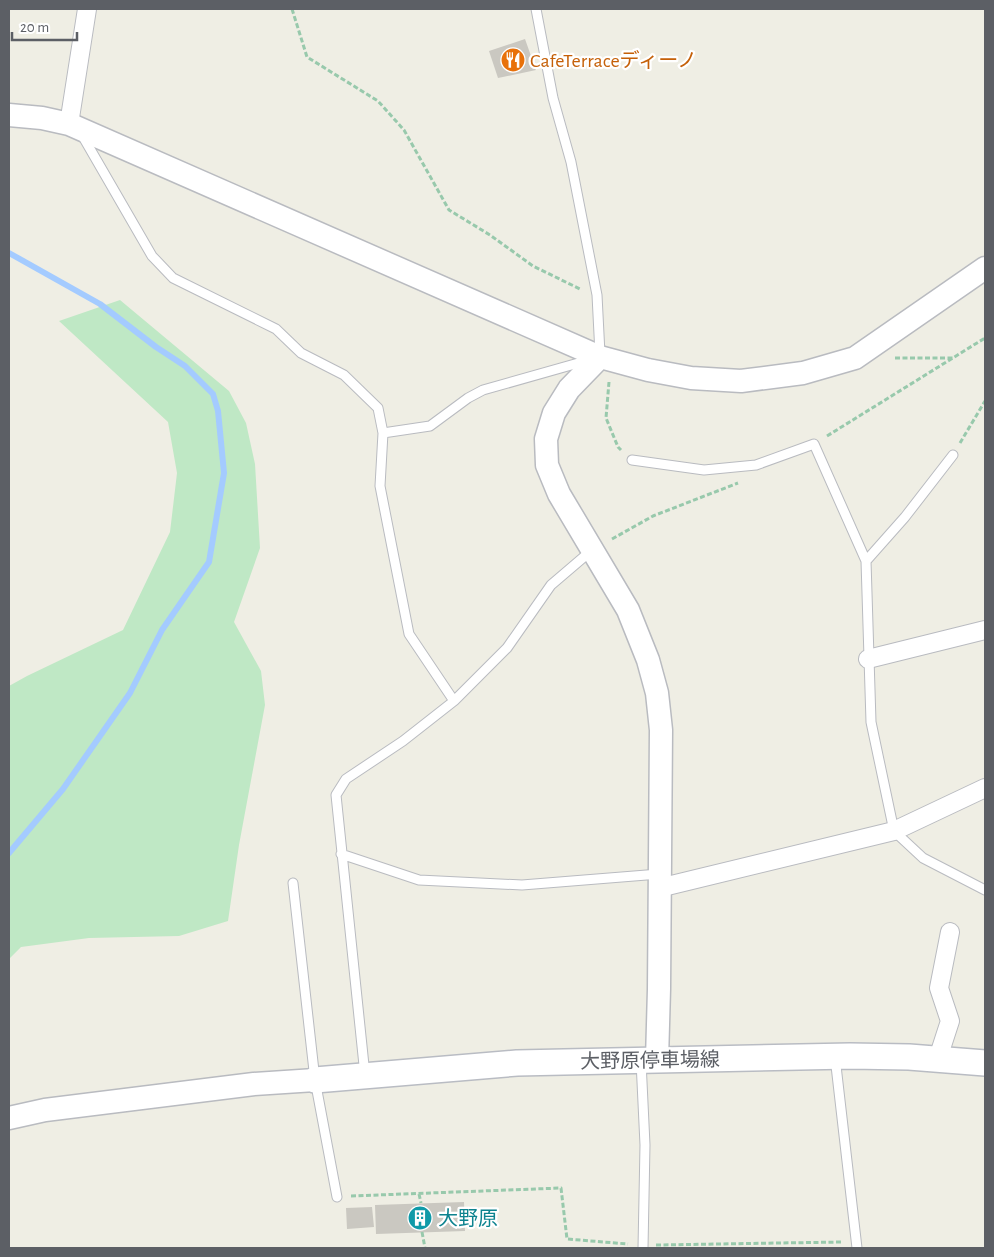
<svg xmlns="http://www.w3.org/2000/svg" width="994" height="1257" font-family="'Alegreya Sans','Noto Sans JP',sans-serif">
  <rect width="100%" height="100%" fill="#efeee4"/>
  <path fill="#bfe8c5" d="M 120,300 L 229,391 L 246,423 L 255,464 L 260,548 L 234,622 L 261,671 L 265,705 L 239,845 L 228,921 L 179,936 L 89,938 L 21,947 L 9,959 L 9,686 L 27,676 L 123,630 L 170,532 L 177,473 L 168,422 L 59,321 Z"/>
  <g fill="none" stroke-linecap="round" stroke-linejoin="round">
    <path stroke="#a4cbff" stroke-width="6" d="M 9,253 L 100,304 L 156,347 L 185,366 L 213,394 L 218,411 L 224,473 L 209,562 L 162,630 L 130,693 L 63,789 L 9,853"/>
  </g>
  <path fill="#cac8c1" d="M 525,39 L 536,70 L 498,78 L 489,51 Z
    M 464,1202 L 465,1231 L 376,1234 L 375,1205 Z
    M 372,1207 L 374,1227 L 347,1229 L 346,1208 Z"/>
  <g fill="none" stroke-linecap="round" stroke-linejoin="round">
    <defs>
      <path id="service" d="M 536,9 L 553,98 L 571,162 L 597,295 L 600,354
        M 82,135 L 152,256 L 173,278 L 276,329 L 301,353 L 344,375 L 378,408 L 383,433 L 380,486 L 409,634 L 454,701
        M 383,433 L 430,426 L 468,398 L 483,390 L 589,360
        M 953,455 L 905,517 L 866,561 L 871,722 L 894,831 L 923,858 L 985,890
        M 632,460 L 704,470 L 756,465 L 814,444 L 866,561
        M 341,854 L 419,880 L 522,885 L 659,874
        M 293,883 L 315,1080 L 337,1197
        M 835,1057 L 857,1248
        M 641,1061 L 645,1145 L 643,1248
        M 365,1075 L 336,795 L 346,779 L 403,741 L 454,701 L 507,648 L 551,585 L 592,550"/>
      <path id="minor" d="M 69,124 L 87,9
        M 868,659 L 985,630
        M 659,888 L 894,831 L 985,788
        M 938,1058 L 950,1021 L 939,988 L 950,932"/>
      <path id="tertiary" d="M 9,115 L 42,118 L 69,124 L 600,357 L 648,370 L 691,378 L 741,381 L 803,373 L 855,358 L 985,268
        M 600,357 L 569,389 L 554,413 L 546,439 L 547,465 L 559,494 L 628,610 L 648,660 L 657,693 L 661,730 L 659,989 L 657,1060
        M 9,1118 L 45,1110 L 254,1084 L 315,1080"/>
      <path id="secondary" d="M 315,1080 L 517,1063 L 850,1056 L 909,1057 L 985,1063"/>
    </defs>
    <use href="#service" stroke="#b9bbc0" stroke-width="11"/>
    <use href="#minor" stroke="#b9bbc0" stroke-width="20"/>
    <use href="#tertiary" stroke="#b9bbc0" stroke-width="25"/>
    <use href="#secondary" stroke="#b9bcc3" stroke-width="28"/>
    <path stroke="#98c9ac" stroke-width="3" stroke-dasharray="5 2.5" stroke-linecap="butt" d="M 292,9 L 307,57 L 378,101 L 404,130 L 449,210 L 490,235 L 533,266 L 580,289
      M 895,358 L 954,358
      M 609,382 L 606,418 L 618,447 L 621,450
      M 827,436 L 985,338
      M 960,443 L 985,401
      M 612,539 L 653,516 L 738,483
      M 419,1194 L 421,1203
      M 351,1196 L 561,1188 L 567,1239 L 628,1244
      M 422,1232 L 425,1248
      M 656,1245 L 843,1242"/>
    <use href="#service" stroke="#fff" stroke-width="9"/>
    <use href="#minor" stroke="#fff" stroke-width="18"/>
    <use href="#tertiary" stroke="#fff" stroke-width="22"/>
    <use href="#secondary" stroke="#fff" stroke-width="25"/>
  </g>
  <defs>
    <symbol id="restaurant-disc" viewBox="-11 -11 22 22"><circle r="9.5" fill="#e8710a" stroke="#fff"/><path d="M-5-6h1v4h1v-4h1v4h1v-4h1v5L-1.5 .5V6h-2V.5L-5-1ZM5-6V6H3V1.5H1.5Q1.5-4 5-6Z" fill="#fff"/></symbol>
    <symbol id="building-disc" viewBox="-11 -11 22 22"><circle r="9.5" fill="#0f9aa8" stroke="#fff"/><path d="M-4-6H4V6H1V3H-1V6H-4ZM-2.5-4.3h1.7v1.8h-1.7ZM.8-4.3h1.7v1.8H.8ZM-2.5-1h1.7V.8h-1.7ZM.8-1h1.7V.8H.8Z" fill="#fff"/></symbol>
  </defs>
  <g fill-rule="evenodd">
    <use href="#restaurant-disc" x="499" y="46" width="28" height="28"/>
    <use href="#building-disc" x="406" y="1204" width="28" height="28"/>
  </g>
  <g text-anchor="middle" stroke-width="4.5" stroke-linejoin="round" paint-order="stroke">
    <g font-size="20" fill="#c56008" stroke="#fff" text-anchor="start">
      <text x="530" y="67">CafeTerraceディーノ</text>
    </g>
    <g font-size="20" fill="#5c5f65" stroke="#fff">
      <text transform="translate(650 1060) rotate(-1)" y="7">大野原停車場線</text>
    </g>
    <g font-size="20" fill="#0d838f" stroke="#fff" text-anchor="start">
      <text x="438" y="1225">大野原</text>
    </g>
  </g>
  <rect width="994" height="1257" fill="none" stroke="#5c5f65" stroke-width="20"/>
  <path d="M12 32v8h65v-8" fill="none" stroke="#5c5f65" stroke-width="2.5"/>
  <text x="20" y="32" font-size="15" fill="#5c5f65" stroke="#ffffff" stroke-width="4" paint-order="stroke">20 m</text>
</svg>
